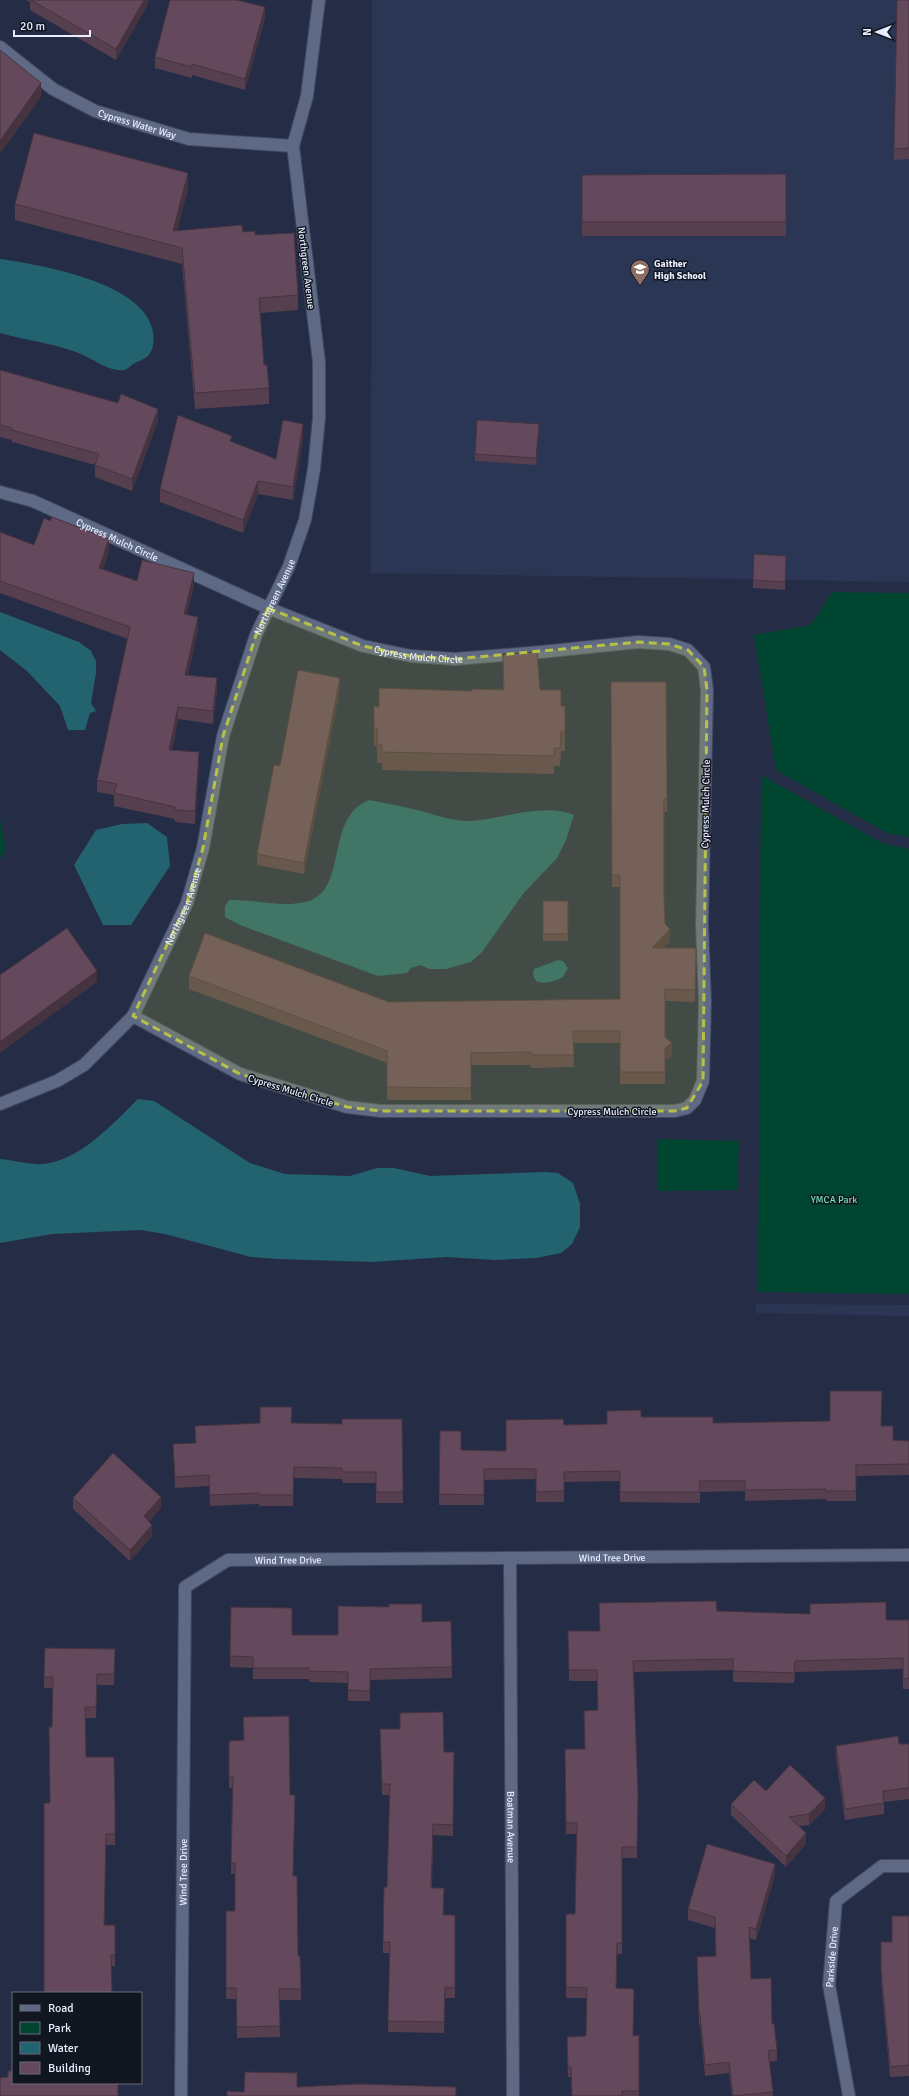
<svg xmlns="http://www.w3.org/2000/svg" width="909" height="2096" font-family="Signika,sans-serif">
  <rect width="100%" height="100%" fill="#252d46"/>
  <path fill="#2b3655" d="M 372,0 L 909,0 L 909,582 L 371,573 Z
    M 756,1304 L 909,1305 L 909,1316 L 756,1313 Z"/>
  <path fill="#00452f" d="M 832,592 L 909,593 L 909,837 L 887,833 L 776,770 L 754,635 L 811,625 Z
    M 761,775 L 882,843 L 909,849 L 909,1294 L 758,1292 Z
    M 0,819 L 6,849 L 0,859 Z
    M 658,1139 L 739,1141 L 737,1190 L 657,1191 Z"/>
  <path fill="#23626f" d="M 0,259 C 42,265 163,285 153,345 C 151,357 144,359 135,363 C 131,365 128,369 125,370 C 114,372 102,365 93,360 C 65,344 31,342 0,333 Z
    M 0,612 L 79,642 L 91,651 L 96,661 L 96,673 L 91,703 L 96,711 L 90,713 L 85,730 L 68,730 L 60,706 L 27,671 L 0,650 Z
    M 369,800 C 385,803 401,806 417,810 C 434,814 450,821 468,821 C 503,820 540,802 574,815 L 566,840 L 557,858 L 523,894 L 482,952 L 471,962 L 446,969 L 429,969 L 421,965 L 411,968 L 407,973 L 378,976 L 240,925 L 225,917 L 225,906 L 229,900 C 255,899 280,908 305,902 C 350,892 323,818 369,800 Z
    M 147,823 L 167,837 L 170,866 L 131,925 L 103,925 L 74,865 L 96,830 L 122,824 Z
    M 558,960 L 563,961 L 568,968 L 563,977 C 556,981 544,985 536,981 L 533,975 L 534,969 Z
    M 138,1099 L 154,1101 L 250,1163 L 285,1174 L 350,1176 L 377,1168 L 394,1168 L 430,1176 L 544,1172 L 558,1173 L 573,1183 L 580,1204 L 580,1227 L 572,1244 L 561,1253 L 536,1258 L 495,1260 L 447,1257 L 372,1262 L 278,1259 L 251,1257 L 165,1234 L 140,1230 L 52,1234 L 0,1243 L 0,1159 C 14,1160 29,1165 43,1164 C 79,1161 113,1124 138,1099 Z"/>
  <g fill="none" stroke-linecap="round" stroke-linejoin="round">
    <defs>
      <g id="street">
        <path id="s1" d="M 0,47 L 53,89 L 95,111 L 189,139 L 293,146"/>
        <path id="s2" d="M 0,492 L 33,501 L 268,608 L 363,646 L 411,656 L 455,659 L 541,652 L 638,642 L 669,644 L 688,650 L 704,667 L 707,690 L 702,924 L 705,1002 L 703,1081 L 695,1100 L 687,1108 L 675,1111 L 381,1111 L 347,1107 L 240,1074 L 133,1016"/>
        <path id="s3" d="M 0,1104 L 57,1081 L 84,1065 L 133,1016 L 187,903 L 203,848 L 223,736 L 256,635 L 289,566 L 305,520 L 314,469 L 319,418 L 319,362 L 293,146 L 307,96 L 319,0"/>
        <path id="s4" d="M 510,1558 L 513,2096"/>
        <path id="s5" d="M 181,2096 L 185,1587 L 228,1560 L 909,1555"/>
        <path id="s6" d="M 849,2096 L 829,1985 L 836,1901 L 882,1866 L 909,1866"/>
      </g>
    </defs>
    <use href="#street" stroke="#42495f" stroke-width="14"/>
    <use href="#street" stroke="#5e6986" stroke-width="12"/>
  </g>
  <path fill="#563f4f" d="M 26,0 L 148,0 L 148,4 L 116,60 L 30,10 L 30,2 Z
    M 909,0 L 909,159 L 894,160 L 894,149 Z
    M 265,18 L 245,90 L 192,75 L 192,78 L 155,68 L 155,57 Z
    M 786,174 L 786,236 L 582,236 L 582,175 Z
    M 188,189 L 177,230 L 243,232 L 255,235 L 298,295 L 298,310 L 260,313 L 264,365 L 269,388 L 269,404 L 195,409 L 182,264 L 15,220 L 15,204 Z
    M 0,370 L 158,421 L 132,491 L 95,477 L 95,465 L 12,442 L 12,440 L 0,437 Z
    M 539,431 L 536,465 L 475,461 L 475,454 Z
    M 303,437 L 293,500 L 258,494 L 243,533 L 160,502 L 160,489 L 232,442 L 276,459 Z
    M 0,532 L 34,545 L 109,551 L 103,569 L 137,581 L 194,585 L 187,614 L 198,629 L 188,675 L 217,691 L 213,724 L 178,719 L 172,750 L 199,764 L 195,824 L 175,822 L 175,819 L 114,806 L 114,795 L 97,792 L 97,780 L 128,639 L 0,593 Z
    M 786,563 L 785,590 L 753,588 L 753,580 Z
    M 503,654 L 540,690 L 561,706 L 565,706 L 565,751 L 561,751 L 560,766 L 554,766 L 554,774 L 382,770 L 382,763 L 377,763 L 377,746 L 374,746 L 374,706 L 379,707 L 472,691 L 503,689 Z
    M 611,682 L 666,682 L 667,812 L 664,812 L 664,899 L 665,924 L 670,941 L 664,948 L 696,948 L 695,1002 L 665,1001 L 665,1037 L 672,1056 L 665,1060 L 665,1084 L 620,1084 L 620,1043 L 573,1043 L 574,1067 L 531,1068 L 531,1065 L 471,1065 L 471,1100 L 387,1100 L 387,1063 L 189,989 L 189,976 L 389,1002 L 620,999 L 620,887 L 612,887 Z
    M 340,689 L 304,874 L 257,865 L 257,854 L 280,766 Z
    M 543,901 L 568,901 L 568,941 L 543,941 Z
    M 607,1411 L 641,1417 L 713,1423 L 882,1426 L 893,1440 L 909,1441 L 909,1475 L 856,1476 L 856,1501 L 826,1501 L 826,1499 L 745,1501 L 745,1491 L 700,1492 L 700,1503 L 620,1502 L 620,1481 L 564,1482 L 564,1502 L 536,1502 L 536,1479 L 484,1480 L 484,1505 L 439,1505 L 440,1431 L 461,1450 L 506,1451 L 564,1425 L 607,1424 Z
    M 402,1419 L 403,1503 L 376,1503 L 376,1483 L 343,1483 L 342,1479 L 294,1478 L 293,1506 L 259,1506 L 259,1504 L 210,1506 L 209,1486 L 175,1488 L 173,1444 L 195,1443 L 195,1426 L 292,1423 L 342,1424 Z
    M 73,1498 L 161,1508 L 149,1521 L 152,1536 L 130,1561 L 73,1509 Z
    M 231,1607 L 292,1635 L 338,1635 L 422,1622 L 451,1621 L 452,1678 L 370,1680 L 370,1701 L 348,1701 L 348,1683 L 309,1682 L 309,1679 L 253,1679 L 253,1668 L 230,1667 Z
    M 717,1611 L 886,1620 L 909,1620 L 909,1689 L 903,1689 L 903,1669 L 795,1672 L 794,1683 L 733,1682 L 733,1670 L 634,1672 L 638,1794 L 637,1858 L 622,1858 L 622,1954 L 617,1954 L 616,1988 L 634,2036 L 639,2035 L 639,2096 L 572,2096 L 571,2077 L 568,2077 L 567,2037 L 586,2036 L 587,1998 L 566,1998 L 566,1914 L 575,1914 L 577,1834 L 566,1834 L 565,1749 L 585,1749 L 598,1710 L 597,1681 L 569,1681 L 568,1631 L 600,1631 Z
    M 115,1660 L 114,1685 L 97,1685 L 96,1718 L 85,1718 L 86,1757 L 115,1804 L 115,1845 L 106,1845 L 104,1925 L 115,1925 L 115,1966 L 112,1966 L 50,1803 L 53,1688 L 44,1688 L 44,1677 Z
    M 380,1729 L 400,1729 L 444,1752 L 454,1752 L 453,1836 L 433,1835 L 432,1888 L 444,1899 L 443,1915 L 455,1915 L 455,1998 L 445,1998 L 444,2033 L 388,2032 L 390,1953 L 383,1953 L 383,1942 L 387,1887 L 390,1795 L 382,1795 Z
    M 229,1741 L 290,1795 L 293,1876 L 298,1956 L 301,1989 L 301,2000 L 279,2000 L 280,2037 L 237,2038 L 236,1999 L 226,1999 L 226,1911 L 235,1911 L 235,1874 L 231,1874 L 232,1788 L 229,1788 Z
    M 909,1744 L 909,1799 L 884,1802 L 884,1814 L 845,1820 L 836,1757 L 836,1746 Z
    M 766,1791 L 825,1809 L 809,1825 L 799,1826 L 806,1844 L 786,1867 L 731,1815 L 731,1804 Z
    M 775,1875 L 756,1940 L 749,1938 L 751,1979 L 772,2024 L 777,2050 L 777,2061 L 769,2062 L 773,2096 L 732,2096 L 729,2073 L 705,2076 L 700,2025 L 699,2025 L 697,1957 L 716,1956 L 715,1928 L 688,1920 L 688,1909 Z
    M 909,1916 L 909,2076 L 890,2077 L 881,1981 L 881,1942 L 892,1942 Z"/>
  <path fill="#463340" d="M 144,0 L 148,0 L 148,4 L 116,60 L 116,49 Z
    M 265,7 L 265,18 L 245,90 L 245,79 Z
    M 41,83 L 41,97 L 0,154 L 0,141 Z
    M 188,173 L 188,189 L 173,247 L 173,231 Z
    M 158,409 L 158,421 L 132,491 L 132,479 Z
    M 303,424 L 303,437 L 293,500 L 293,487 Z
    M 539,424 L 539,431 L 536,465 L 536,458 Z
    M 258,481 L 258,494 L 243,533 L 243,520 Z
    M 109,539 L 109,551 L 99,580 L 99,568 Z
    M 194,573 L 194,585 L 184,626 L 184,614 Z
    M 198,617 L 198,629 L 185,687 L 185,675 Z
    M 217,678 L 217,691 L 213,724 L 213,711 Z
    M 340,678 L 340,689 L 304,874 L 304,863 Z
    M 178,707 L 178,719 L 169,762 L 169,750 Z
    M 199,752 L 199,764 L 195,824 L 195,811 Z
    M 670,929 L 670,941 L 652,960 L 652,948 Z
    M 97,971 L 97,982 L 0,1053 L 0,1042 Z
    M 672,1043 L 672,1056 L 665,1060 L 665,1048 Z
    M 161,1497 L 161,1508 L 144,1527 L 144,1516 Z
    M 152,1525 L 152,1536 L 130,1561 L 130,1550 Z
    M 825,1798 L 825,1809 L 809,1825 L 809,1814 Z
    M 806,1833 L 806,1844 L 786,1867 L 786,1856 Z
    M 775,1864 L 775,1875 L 756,1940 L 756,1929 Z"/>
  <path fill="#64495c" stroke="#463340" d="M 31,0 L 144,0 L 116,49 Z
    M 170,0 L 237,0 L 265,7 L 245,79 L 192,64 L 192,67 L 155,57 Z
    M 897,0 L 909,0 L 909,148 L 894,149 Z
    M 0,50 L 41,83 L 0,141 Z
    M 34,133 L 188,173 L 173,231 L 242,225 L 243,232 L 255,231 L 255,235 L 294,233 L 298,295 L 259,298 L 263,352 L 264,365 L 267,365 L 269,388 L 195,393 L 182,248 L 15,204 Z
    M 786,174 L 786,222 L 582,222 L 582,175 Z
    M 0,370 L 118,403 L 121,394 L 158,409 L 132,479 L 95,465 L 99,454 L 12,430 L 12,428 L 0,425 Z
    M 178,415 L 232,436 L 230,441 L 276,459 L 283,420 L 303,424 L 293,487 L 258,481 L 243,520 L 160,489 Z
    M 477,420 L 539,424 L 536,458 L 475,454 Z
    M 52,517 L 109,539 L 99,568 L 137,581 L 142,560 L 194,573 L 184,614 L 198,617 L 185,675 L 217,678 L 213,711 L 178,707 L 169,750 L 199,752 L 195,811 L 175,810 L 175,807 L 114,793 L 117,784 L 97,780 L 130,627 L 0,581 L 0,532 L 34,545 L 44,518 L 50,521 Z
    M 754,554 L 786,556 L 785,582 L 753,580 Z
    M 537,652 L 540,690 L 561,690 L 561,706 L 565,706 L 565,732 L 561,732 L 560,748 L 554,748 L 554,756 L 382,752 L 382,745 L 377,745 L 377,728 L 374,728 L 374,706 L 379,707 L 379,688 L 472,691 L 472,689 L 504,690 L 503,654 Z
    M 298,670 L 340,678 L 304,863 L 257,854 L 274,765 L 280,766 Z
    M 611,682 L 666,682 L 667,799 L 664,799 L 664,899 L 665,924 L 670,929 L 652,948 L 696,948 L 695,990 L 665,989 L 665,1037 L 672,1043 L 665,1048 L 665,1072 L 620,1072 L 620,1031 L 573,1031 L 574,1055 L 531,1055 L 531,1052 L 471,1053 L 471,1088 L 387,1087 L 387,1051 L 189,976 L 205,933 L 389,1002 L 620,999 L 620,875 L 612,875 Z
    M 543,901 L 568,901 L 568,934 L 543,934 Z
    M 67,928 L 97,971 L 0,1042 L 0,975 Z
    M 830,1391 L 882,1391 L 881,1426 L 893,1426 L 893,1440 L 909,1441 L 909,1464 L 856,1465 L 856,1491 L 826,1491 L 826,1489 L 745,1490 L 745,1481 L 699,1481 L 700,1492 L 620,1492 L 620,1471 L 564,1472 L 564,1491 L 536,1492 L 536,1469 L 484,1469 L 484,1495 L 439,1494 L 440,1431 L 461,1431 L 461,1450 L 506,1451 L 506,1420 L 563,1419 L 564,1425 L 607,1424 L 607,1411 L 641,1410 L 641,1417 L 713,1417 L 713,1423 L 830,1421 Z
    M 260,1407 L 292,1407 L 291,1423 L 342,1424 L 342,1419 L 402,1419 L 403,1492 L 376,1492 L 376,1472 L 343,1472 L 342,1468 L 294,1467 L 293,1495 L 259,1495 L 259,1493 L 210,1495 L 209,1475 L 175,1477 L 173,1444 L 196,1443 L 195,1426 L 260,1423 Z
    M 113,1453 L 161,1497 L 144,1516 L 152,1525 L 130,1550 L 73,1498 Z
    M 716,1601 L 717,1611 L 810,1614 L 810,1604 L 886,1602 L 886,1620 L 909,1620 L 909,1678 L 903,1679 L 903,1658 L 795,1661 L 794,1673 L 733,1671 L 733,1659 L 633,1661 L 638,1794 L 637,1847 L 622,1847 L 622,1943 L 617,1943 L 616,1988 L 634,1989 L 633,2036 L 639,2035 L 639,2091 L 622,2091 L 622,2096 L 572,2096 L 571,2067 L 568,2067 L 567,2037 L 586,2036 L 587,1988 L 566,1987 L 566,1914 L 575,1914 L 577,1823 L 566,1823 L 565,1749 L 585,1749 L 584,1711 L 598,1710 L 597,1670 L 569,1670 L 568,1631 L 600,1631 L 599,1603 Z
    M 389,1604 L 422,1604 L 422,1622 L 451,1621 L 452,1667 L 370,1669 L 370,1691 L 348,1690 L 348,1672 L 309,1671 L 309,1668 L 253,1668 L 253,1657 L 230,1656 L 231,1607 L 292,1608 L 292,1635 L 338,1635 L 338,1606 L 389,1607 Z
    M 45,1648 L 115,1649 L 114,1674 L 97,1674 L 96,1707 L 85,1707 L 86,1757 L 114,1757 L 115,1804 L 115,1834 L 106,1834 L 104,1925 L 115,1925 L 115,1955 L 111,1955 L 112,1993 L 44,1993 L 44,1803 L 50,1803 L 49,1727 L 52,1727 L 53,1677 L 44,1677 Z
    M 443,1712 L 444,1752 L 454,1752 L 453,1825 L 433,1824 L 431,1888 L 444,1888 L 443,1915 L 455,1915 L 455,1988 L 445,1987 L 444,2022 L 388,2021 L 390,1942 L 383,1942 L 384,1887 L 387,1887 L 390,1784 L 382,1784 L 380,1729 L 400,1729 L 400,1713 Z
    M 289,1716 L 290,1795 L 295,1795 L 293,1876 L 297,1876 L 298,1956 L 300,1956 L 301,1989 L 279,1989 L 280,2026 L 237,2027 L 236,1988 L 226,1988 L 226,1911 L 235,1911 L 235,1863 L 231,1863 L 233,1777 L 229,1777 L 229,1741 L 244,1740 L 243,1717 Z
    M 898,1736 L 899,1744 L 909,1744 L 909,1788 L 883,1791 L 884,1803 L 845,1809 L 836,1746 Z
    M 790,1765 L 825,1798 L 809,1814 L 789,1817 L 806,1833 L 786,1856 L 731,1804 L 754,1780 L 766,1791 Z
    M 707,1844 L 775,1864 L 756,1929 L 749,1927 L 751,1979 L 771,1978 L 772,2024 L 774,2023 L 777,2050 L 768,2051 L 773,2092 L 733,2096 L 729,2062 L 705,2065 L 700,2014 L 699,2014 L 697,1957 L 716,1956 L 715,1917 L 688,1909 Z
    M 892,1916 L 909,1916 L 909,2065 L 890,2067 L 881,1970 L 881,1942 L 892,1942 Z
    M 8,2071 L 13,2071 L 13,2083 L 118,2083 L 118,2096 L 0,2096 L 0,2078 L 8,2077 Z
    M 245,2072 L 297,2073 L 297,2087 L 359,2084 L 456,2087 L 456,2096 L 227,2096 L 227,2091 L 244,2092 Z"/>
  <path fill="#b8c147" fill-opacity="0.2" stroke="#b8c147" stroke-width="3" stroke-dasharray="8 5" stroke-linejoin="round" d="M 268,608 L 363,646 L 411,656 L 455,659 L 638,642 L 669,644 L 688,650 L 704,667 L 707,690 L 703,1081 L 687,1108 L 675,1111 L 381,1111 L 347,1107 L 240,1074 L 133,1016 L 187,903 L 203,848 L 223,736 L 256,635 Z"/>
  <defs>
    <symbol id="school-pin" viewBox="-11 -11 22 30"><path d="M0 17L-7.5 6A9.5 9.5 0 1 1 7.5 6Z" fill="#8d6e63" stroke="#121621"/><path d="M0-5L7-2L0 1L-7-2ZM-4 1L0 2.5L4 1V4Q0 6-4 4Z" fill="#fff"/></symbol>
  </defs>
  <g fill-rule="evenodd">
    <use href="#school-pin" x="629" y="258" width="22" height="30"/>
  </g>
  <g text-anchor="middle" stroke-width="3" stroke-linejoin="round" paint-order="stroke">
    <g font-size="10" fill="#e8eeff" stroke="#121621">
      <text dy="4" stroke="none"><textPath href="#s1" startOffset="159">Cypress Water Way</textPath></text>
      <text transform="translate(307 268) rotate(83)" y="4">Northgreen Avenue</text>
      <text dy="4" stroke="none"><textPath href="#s2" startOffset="127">Cypress Mulch Circle</textPath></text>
      <text dy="4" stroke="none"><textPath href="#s3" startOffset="607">Northgreen Avenue</textPath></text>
      <text dy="4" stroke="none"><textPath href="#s2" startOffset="451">Cypress Mulch Circle</textPath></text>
      <text transform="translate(705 804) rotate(-89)" y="4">Cypress Mulch Circle</text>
      <text dy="4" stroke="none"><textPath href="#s3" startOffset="283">Northgreen Avenue</textPath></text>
      <text transform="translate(291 1090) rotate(17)" y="4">Cypress Mulch Circle</text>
      <text x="612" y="1115">Cypress Mulch Circle</text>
      <text dy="4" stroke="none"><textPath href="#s5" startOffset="944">Wind Tree Drive</textPath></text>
      <text dy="4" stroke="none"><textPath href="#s5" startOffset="620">Wind Tree Drive</textPath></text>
      <text dy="4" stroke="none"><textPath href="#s4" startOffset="269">Boatman Avenue</textPath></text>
      <text dy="4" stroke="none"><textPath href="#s5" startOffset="224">Wind Tree Drive</textPath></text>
      <text dy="4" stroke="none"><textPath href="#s6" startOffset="141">Parkside Drive</textPath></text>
    </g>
    <g font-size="10" font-weight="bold" fill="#e8eeff" stroke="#121621" text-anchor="start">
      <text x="654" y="267">Gaither<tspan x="654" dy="12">High School</tspan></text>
    </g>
    <g font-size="10" fill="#7addb2" stroke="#121621">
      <text x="834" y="1203">YMCA Park</text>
    </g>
  </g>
  <rect x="12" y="1992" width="130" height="92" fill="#121621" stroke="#686c7a"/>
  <rect x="20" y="2005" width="20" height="6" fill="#5e6986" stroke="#686c7a"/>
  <text x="48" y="2012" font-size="12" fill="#e8eeff">Road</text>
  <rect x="20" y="2022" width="20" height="12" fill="#00452f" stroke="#686c7a"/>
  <text x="48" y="2032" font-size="12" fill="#e8eeff">Park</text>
  <rect x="20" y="2042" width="20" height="12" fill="#23626f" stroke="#686c7a"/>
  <text x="48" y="2052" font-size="12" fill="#e8eeff">Water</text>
  <rect x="20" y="2062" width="20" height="12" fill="#64495c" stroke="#686c7a"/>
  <text x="48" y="2072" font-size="12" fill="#e8eeff">Building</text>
  <g transform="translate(877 32) rotate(270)" stroke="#121621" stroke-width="3" paint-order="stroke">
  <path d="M0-3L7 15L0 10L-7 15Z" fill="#e8eeff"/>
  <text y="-6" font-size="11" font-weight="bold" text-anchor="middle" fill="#e8eeff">N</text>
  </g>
  <path d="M14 30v6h76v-6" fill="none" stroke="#e8eeff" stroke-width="2"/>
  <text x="20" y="30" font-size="12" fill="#e8eeff" stroke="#121621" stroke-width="3" paint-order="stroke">20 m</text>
</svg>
